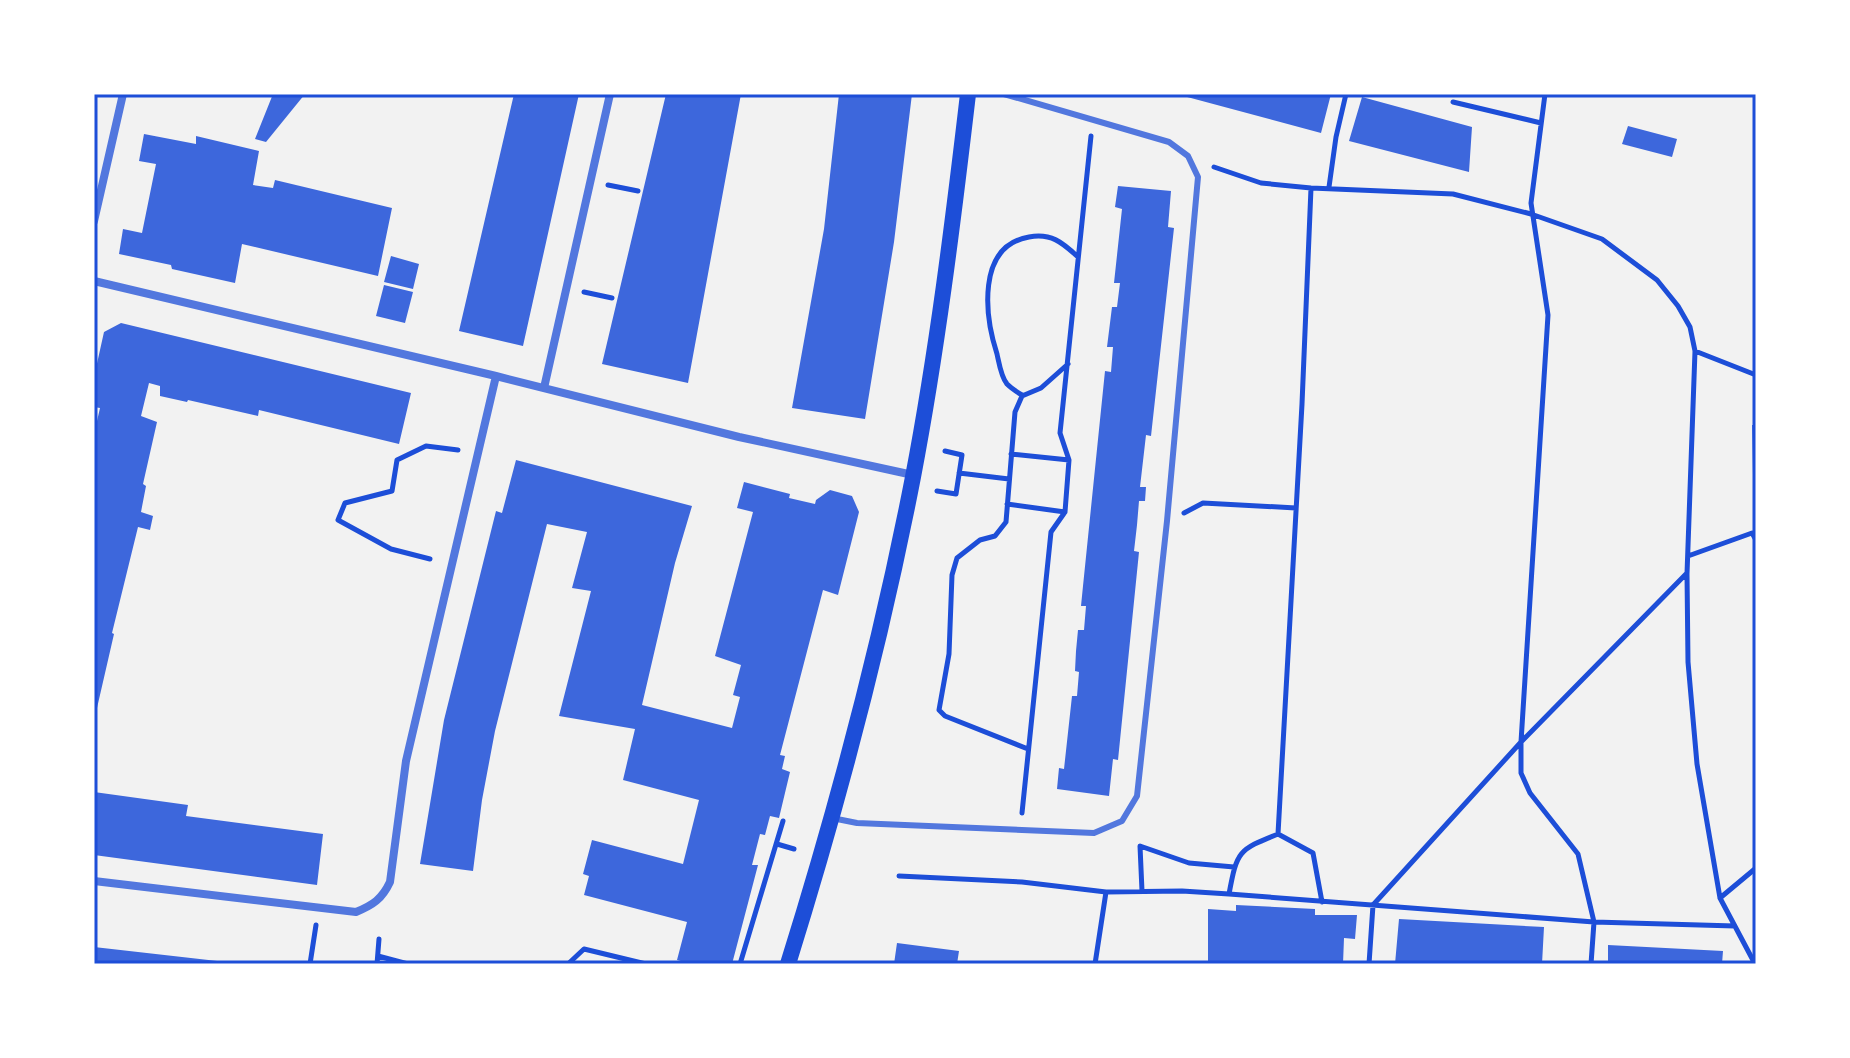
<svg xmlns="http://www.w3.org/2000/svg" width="1850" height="1058" font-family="Lato,sans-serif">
  <rect width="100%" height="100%" fill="#f2f2f2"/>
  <path fill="#3d67dc" d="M 273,94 L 305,94 L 266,142 L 255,139 Z
    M 514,94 L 579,94 L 523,346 L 459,331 Z
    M 666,94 L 741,94 L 688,383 L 602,364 Z
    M 839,94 L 912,94 L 894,242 L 865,419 L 792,408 L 824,229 Z
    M 1176,94 L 1331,94 L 1321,133 Z
    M 1362,97 L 1472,127 L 1469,172 L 1349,141 Z
    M 1628,126 L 1677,139 L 1672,157 L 1622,144 Z
    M 144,134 L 196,144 L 196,136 L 259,151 L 253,185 L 273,188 L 275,180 L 392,208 L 378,276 L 242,244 L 235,283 L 172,269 L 171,265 L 119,254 L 123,229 L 142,233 L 156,164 L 139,161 Z
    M 1118,186 L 1171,191 L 1168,227 L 1174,228 L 1151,436 L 1146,435 L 1140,487 L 1146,487 L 1145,501 L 1139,501 L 1137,525 L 1134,551 L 1139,552 L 1118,760 L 1113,759 L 1109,796 L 1057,789 L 1059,768 L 1064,769 L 1072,696 L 1077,696 L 1079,672 L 1075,671 L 1076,651 L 1078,630 L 1084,630 L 1086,606 L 1081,606 L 1083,586 L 1105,371 L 1111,372 L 1113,347 L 1107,347 L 1112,307 L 1117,307 L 1120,283 L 1114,283 L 1122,209 L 1115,207 Z
    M 391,256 L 419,264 L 413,289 L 384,282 Z
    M 384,285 L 413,292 L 405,323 L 376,316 Z
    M 121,323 L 411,393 L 399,444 L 259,410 L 258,416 L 188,400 L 187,402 L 160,396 L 160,386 L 149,383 L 141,416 L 157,422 L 143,484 L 146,486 L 141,512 L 153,516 L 150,530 L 138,527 L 112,633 L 114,634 L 97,708 L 94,707 L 94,434 L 100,408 L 94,407 L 94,377 L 104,332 Z
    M 1752,425 L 1756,425 L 1756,475 L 1753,475 Z
    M 516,460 L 692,506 L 675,563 L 642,705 L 732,728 L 740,697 L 733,695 L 741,665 L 715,656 L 753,512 L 737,508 L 744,482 L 790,494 L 789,498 L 815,504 L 816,500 L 830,490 L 852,496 L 859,512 L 838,595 L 823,590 L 780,755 L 785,756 L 782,769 L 790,772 L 779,818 L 770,816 L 765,835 L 760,834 L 752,865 L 758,865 L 732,964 L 692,964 L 677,960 L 687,922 L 584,895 L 589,876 L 583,874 L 592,840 L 683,864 L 699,800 L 623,780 L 635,729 L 559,716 L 591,591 L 572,588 L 587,532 L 547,524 L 495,731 L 482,800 L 473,871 L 420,864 L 444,720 L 496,511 L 502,513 Z
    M 94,792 L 188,805 L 186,816 L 323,834 L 317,885 L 94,855 Z
    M 1236,905 L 1315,909 L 1315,915 L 1357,915 L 1355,939 L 1344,938 L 1343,964 L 1208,964 L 1208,909 L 1236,911 Z
    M 1399,919 L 1544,927 L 1542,964 L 1395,964 Z
    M 897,943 L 959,951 L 957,964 L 894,964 Z
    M 1608,945 L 1723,951 L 1722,964 L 1608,964 Z
    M 94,947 L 226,962 L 226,964 L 94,964 Z"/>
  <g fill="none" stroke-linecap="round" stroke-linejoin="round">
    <path stroke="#1d4ed8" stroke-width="5" d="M 1545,94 L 1531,203 L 1548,315 L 1521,742 L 1521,773 L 1530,793 L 1578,854 L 1594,922 L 1591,964
      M 1453,102 L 1541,123
      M 1214,167 L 1261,183 L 1311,188 L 1453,194 L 1531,214 L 1602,239 L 1657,280 L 1678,306 L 1690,327 L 1695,351 L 1687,574 L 1688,662 L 1697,764 L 1720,898 L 1755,964
      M 608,185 L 638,191
      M 1329,187 L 1336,137 L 1346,94
      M 584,292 L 612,298
      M 1695,351 L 1756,375
      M 1022,395 C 1017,392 1011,388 1007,384 C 1001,377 999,363 997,354 C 985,317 976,246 1029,237 C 1051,233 1062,242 1078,257
      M 1011,454 L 1069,460
      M 959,473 L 1009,479
      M 937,491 L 956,494 L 962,455 L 945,451
      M 1007,504 L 1065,512
      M 1184,513 L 1203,503 L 1296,508
      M 1688,556 L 1752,533 L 1756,540
      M 430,559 L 391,549 L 338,520 L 345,503 L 392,491 L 397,460 L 426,446 L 458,450
      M 1028,749 L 945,716 L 939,710 L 949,654 L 952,575 L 957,558 L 980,540 L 995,536 L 1006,522 L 1015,412 L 1022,396 L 1041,388 L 1068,364
      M 1022,813 L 1051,532 L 1065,512 L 1069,460 L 1060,433 L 1091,136
      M 1278,834 L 1313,853 L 1322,902
      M 777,844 L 794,849
      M 899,876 L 1022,882 L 1106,892 L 1182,891 L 1229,894 C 1237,851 1238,850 1278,834 L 1302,404 L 1311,188
      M 1142,891 L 1140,846 L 1189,863 L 1234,867
      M 1229,894 L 1594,922 L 1735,926
      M 1720,898 L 1756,868
      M 378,956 L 408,964
      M 310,964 L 316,925
      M 377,964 L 379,939
      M 568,964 L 584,949 L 646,964
      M 740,964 L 783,821
      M 1095,964 L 1106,892
      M 1369,964 L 1373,905 L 1521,742 L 1686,574"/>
    <path stroke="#5277de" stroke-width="6" d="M 832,818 L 857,823 L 1094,833 L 1122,821 L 1137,796 L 1167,521 L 1198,177 L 1188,156 L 1169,142 L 1004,94"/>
    <path stroke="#5277de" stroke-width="8" d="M 94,221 L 123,94
      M 94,281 L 496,376 L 739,437 L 913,475
      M 544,388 L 610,94
      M 94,881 L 356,912 C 373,905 382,899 390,882 L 406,761 L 496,376"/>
    <path stroke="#1d4ed8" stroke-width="16" d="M 788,964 C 838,804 881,642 913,477 C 937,351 953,222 968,94"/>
  </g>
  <rect width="1850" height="1058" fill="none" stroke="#ffffff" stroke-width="192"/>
  <rect x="96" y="96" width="1658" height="866" fill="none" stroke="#1d4ed8" stroke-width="3"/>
</svg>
